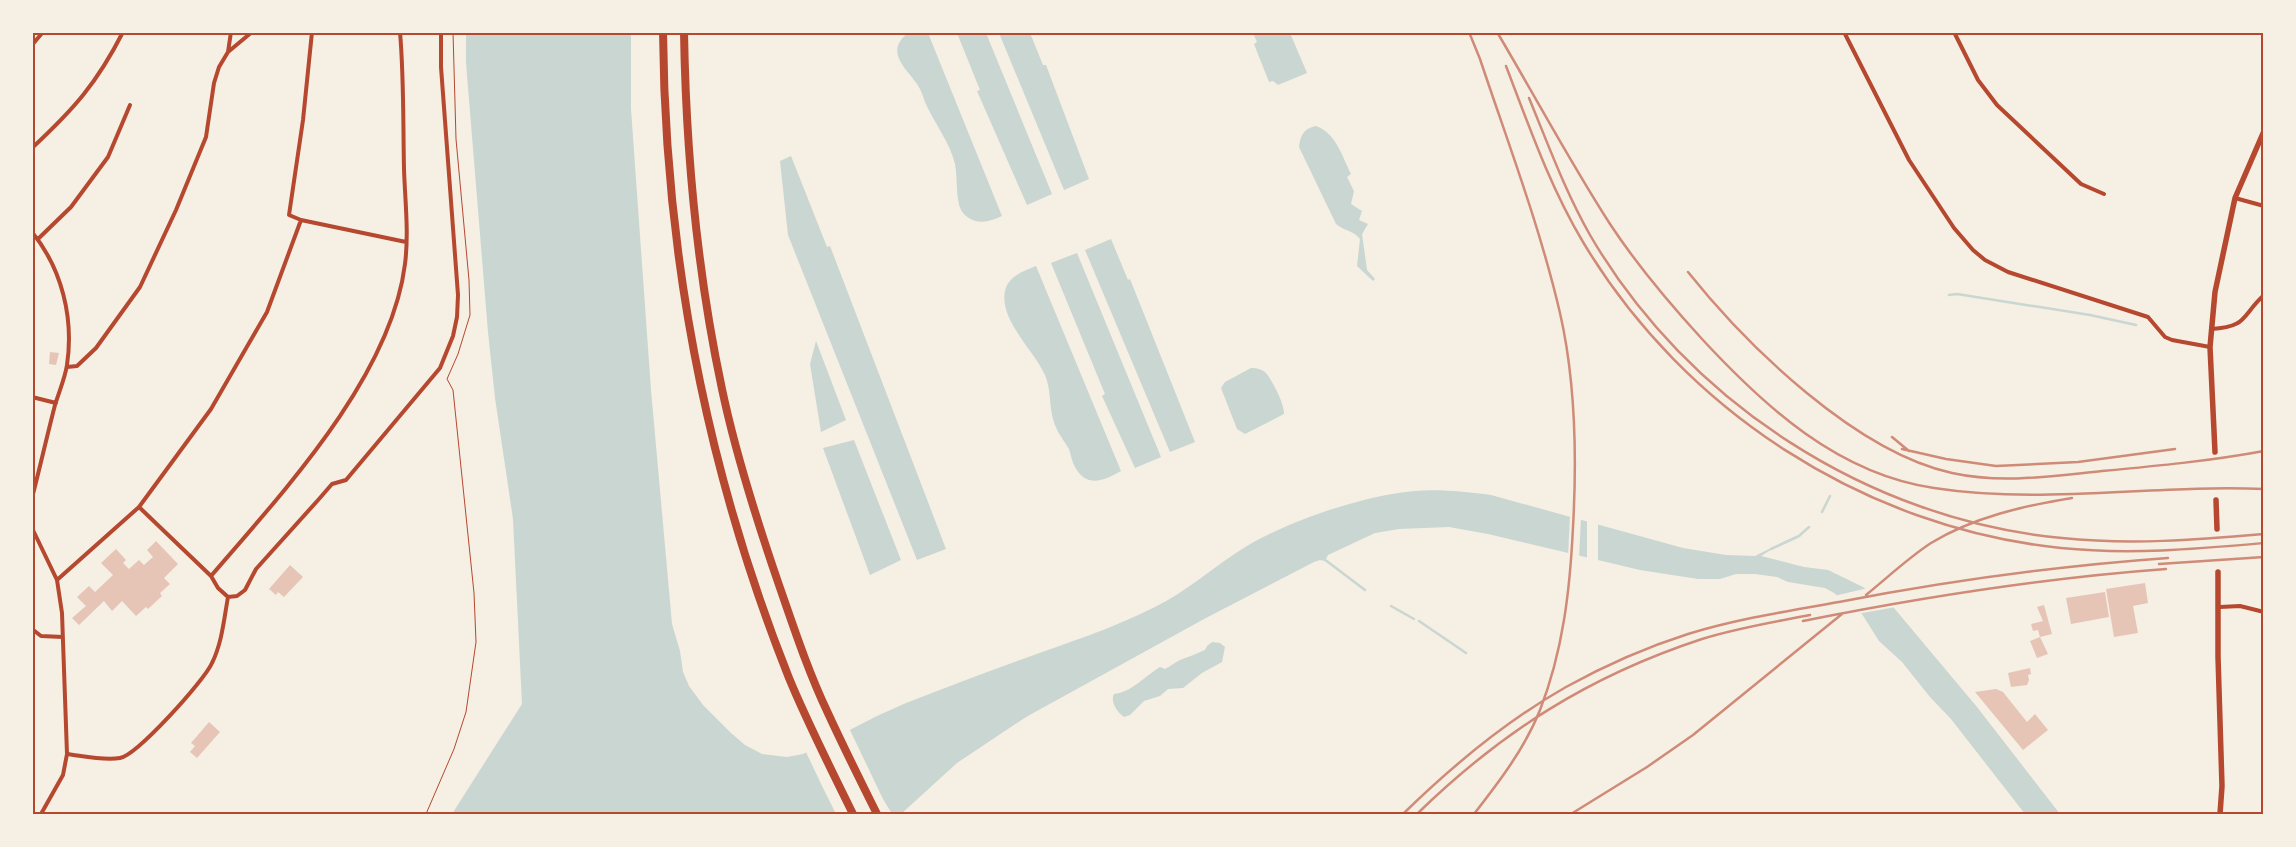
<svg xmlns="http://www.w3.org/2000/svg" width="2296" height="847" font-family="Jost,sans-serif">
  <rect width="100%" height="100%" fill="#f6efe4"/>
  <path fill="#c9d6d2" d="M 466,32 L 631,33 L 631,109 L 651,390 L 672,624 L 680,651 L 683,672 L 689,686 L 703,705 L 731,733 L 745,745 L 762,754 L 787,757 L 803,754 L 877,716 L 906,703 C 945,688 984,673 1023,659 C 1067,643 1111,629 1153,608 C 1187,592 1215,565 1247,546 C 1291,520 1365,495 1415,491 C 1440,489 1467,492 1491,495 L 1683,548 L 1726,555 L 1755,556 L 1771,548 L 1774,548 L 1761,556 L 1804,567 L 1828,570 L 1863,587 L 1894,608 L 1977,707 L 2060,814 L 2025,814 L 1951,719 L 1930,697 L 1902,662 L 1879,641 L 1862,614 L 1834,593 L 1825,588 L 1788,582 L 1777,577 L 1755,574 L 1736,574 L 1720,579 L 1698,579 L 1640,570 L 1488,534 L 1449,527 L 1399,529 L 1375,533 L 1328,555 L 1325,561 L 1320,560 L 1314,562 L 1204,619 L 1026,717 L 957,763 L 901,814 L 452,814 L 522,704 L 513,519 L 495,398 L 488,332 L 466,63 Z
    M 908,33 L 928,33 L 1002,216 C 989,222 975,226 963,213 C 955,203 958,178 955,164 C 950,142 934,123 925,102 C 923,96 921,90 917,84 C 906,68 884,52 908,33 Z
    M 957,33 L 986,33 L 1052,194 L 1027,205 L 977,91 L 980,90 Z
    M 999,33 L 1030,33 L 1043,65 L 1046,65 L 1089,179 L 1064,190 Z
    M 1253,33 L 1290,33 L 1307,73 L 1278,85 L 1273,81 L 1269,82 L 1254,44 L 1257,42 Z
    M 1316,126 C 1336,133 1342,156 1351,174 L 1347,177 L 1354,191 L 1351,204 L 1362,211 L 1359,220 L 1368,224 L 1362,234 L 1367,270 L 1375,279 L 1373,281 L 1357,266 L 1360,239 C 1353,230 1344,231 1336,224 L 1299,147 C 1301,135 1303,129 1316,126 Z
    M 791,156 L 827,247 L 830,246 L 946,549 L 917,560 L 788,235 L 780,161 Z
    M 1111,239 L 1128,280 L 1130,279 L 1195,442 L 1170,452 L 1085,250 Z
    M 1077,253 L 1161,457 L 1135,468 L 1102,396 L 1105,394 L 1051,263 Z
    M 1036,266 L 1121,471 C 1105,480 1087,489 1075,467 C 1072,462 1071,455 1069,449 C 1063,439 1056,431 1053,419 C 1049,404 1051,389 1045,375 C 1034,350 999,320 1005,291 C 1008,276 1024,271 1036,266 Z
    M 816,341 L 846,420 L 821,432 L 810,364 Z
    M 1251,368 C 1256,368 1262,369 1266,373 C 1272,380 1285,405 1284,414 L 1245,434 L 1237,429 L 1221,388 L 1225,382 Z
    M 854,440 L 901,560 L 870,575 L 823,448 Z
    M 1212,642 L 1220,643 L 1225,647 L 1222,662 L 1202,673 L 1183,688 L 1168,689 L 1160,696 L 1144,701 L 1130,715 L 1124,717 C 1117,712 1110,702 1114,694 C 1132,692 1145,676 1160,667 L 1165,669 C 1171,666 1174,663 1180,660 C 1188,657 1196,654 1205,650 L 1207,646 Z"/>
  <path fill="#f6efe4" d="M 1570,515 L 1581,518 L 1579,558 L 1568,556 Z
    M 1587,520 L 1598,523 L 1598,563 L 1587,560 Z
    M 1868,588 L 1896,607 L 1857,614 L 1834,596 Z
    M 849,728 L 883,799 L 892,814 L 836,814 L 823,788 L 805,750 Z"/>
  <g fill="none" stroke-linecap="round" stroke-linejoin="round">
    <path stroke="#c9d6d2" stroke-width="2.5" d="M 1949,295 L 1957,294 L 2090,315 L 2136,325
      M 1822,512 L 1830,496
      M 1771,549 L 1799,536 L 1809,527
      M 1324,559 L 1365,590
      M 1391,606 L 1414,619
      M 1419,621 L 1466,653"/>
  </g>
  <path fill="#e6c5b7" d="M 50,352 L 59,353 L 56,365 L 49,364 Z
    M 156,541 L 178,564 L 164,578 L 170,584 L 160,593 L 162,596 L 148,609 L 146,607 L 136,616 L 122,601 L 112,611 L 104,601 L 79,625 L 72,618 L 86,606 L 77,597 L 89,586 L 95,592 L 113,575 L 101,563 L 116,549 L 126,560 L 123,563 L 129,569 L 139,560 L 144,565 L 153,557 L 147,550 Z
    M 290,565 L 303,577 L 284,597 L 278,592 L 276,595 L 269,589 Z
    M 2145,583 L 2148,603 L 2133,606 L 2138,633 L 2114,637 L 2106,589 Z
    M 2105,592 L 2109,617 L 2071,624 L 2066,598 Z
    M 2044,605 L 2052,634 L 2040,637 L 2038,630 L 2033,631 L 2031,624 L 2043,621 L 2037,607 Z
    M 2040,637 L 2048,654 L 2037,658 L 2030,641 Z
    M 2030,668 L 2031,674 L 2028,675 L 2029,680 L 2027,685 L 2011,687 L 2008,673 Z
    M 1996,689 L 2003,692 L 2027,722 L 2035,714 L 2048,730 L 2023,750 L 1975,692 Z
    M 209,722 L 220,732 L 197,758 L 190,752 L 195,746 L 191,743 Z"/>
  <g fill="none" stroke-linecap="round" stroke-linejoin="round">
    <path stroke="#b5482f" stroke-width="1" d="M 426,814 L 454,749 L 466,712 L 476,642 L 474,593 L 453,390 L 447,379 L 458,354 L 470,315 L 469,280 L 456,139 L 453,32"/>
    <path stroke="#b5482f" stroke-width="4" d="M 1844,32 L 1909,160 L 1954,228 L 1973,250 L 1985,260 L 2008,272 L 2148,317 L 2165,337 L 2172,340 L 2210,347
      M 1954,32 L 1978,80 L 1997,105 L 2081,184 L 2104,194
      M 32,45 L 43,32
      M 228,52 L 252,32
      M 32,148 C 74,109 97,83 123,32
      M 2235,198 L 2264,206
      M 301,220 L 406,242
      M 32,232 C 62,269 74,318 67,365 C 65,378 59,392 55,405 C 47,436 40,467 32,498
      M 38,239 L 71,207 L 108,157 L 130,105
      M 2211,329 C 2248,327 2241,316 2264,295
      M 67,367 L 77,366 L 96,348 L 140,287 L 176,210 L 206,137 L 214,83 L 219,67 L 228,52 L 231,32
      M 32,397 L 56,403
      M 139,507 L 211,576 L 218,588 L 228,597
      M 32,528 L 57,580 L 62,613 L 67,754 L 63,775 L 41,814
      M 211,576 C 283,492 391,377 405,264 C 409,233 405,200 404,169 C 403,123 404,78 400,32
      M 57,580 L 139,507 L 211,409 L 267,312 L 301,220 L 289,215 L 303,120 L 312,32
      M 228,597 L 237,596 L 245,590 L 256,569 L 319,499 L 332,484 L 346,480 L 440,368 L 453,336 L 457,317 L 458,295 L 441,67 L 441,32
      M 2220,607 L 2240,606 L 2264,612
      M 32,629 L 41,636 L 63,637
      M 67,754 C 83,756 104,761 120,758 C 137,755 204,681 212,663 C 222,643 224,619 228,597"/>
    <path stroke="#b5482f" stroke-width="5.5" d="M 2215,452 L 2210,347 L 2215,292 L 2235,198 L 2264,131
      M 2216,500 L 2217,529
      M 2218,572 L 2218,657 L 2222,786 L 2220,814"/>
    <path stroke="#b5482f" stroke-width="8" d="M 663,32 C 665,254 707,472 789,678 C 808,724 831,769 853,814
      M 684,32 C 686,152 697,272 722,389 C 736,456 757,521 779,585 C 794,628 808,671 827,711 C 843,746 860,780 877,814"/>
    <path stroke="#cf8b77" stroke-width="2.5" d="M 1469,32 L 1480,59 C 1508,143 1540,227 1560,313 C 1576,383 1577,456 1573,527 C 1570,590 1563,651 1540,710 C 1525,748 1499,782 1474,814
      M 1497,32 C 1535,96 1570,162 1610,224 C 1637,265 1669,303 1702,339 C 1765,407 1838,474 1934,488 C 2043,505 2154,484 2264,489
      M 1510,32 L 1511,34
      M 1506,66 C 1529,126 1550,187 1583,242 C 1684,411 1865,528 2061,548 C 2129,555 2196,549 2264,543
      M 1529,98 C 1548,144 1565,191 1590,235 C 1687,402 1869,520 2062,538 C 2130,545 2196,540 2264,534
      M 1688,272 C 1748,347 1856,452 1952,473 C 2002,484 2052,476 2102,471 C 2156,466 2210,461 2264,451
      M 1892,437 L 1909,451
      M 1902,449 L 1946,459 L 1996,466 L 2078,462 L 2175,449
      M 2159,564 L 2264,557
      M 1866,595 C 1887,578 1908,558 1931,543 C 1974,517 2023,506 2072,498
      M 1803,621 C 1923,597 2044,578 2166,569
      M 1403,814 C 1452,766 1506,721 1566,687 C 1604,666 1647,647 1688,634 C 1737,619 1788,611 1839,602 C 1948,581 2057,566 2168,558
      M 1417,814 C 1501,732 1589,676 1702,639 C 1737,628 1774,622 1810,615
      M 1571,814 L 1647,767 L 1693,735 L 1842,614"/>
  </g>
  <rect width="2296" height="847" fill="none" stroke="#f6efe4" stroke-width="68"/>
  <rect x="34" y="34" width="2228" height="779" fill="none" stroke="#b5482f" stroke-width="2"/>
</svg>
